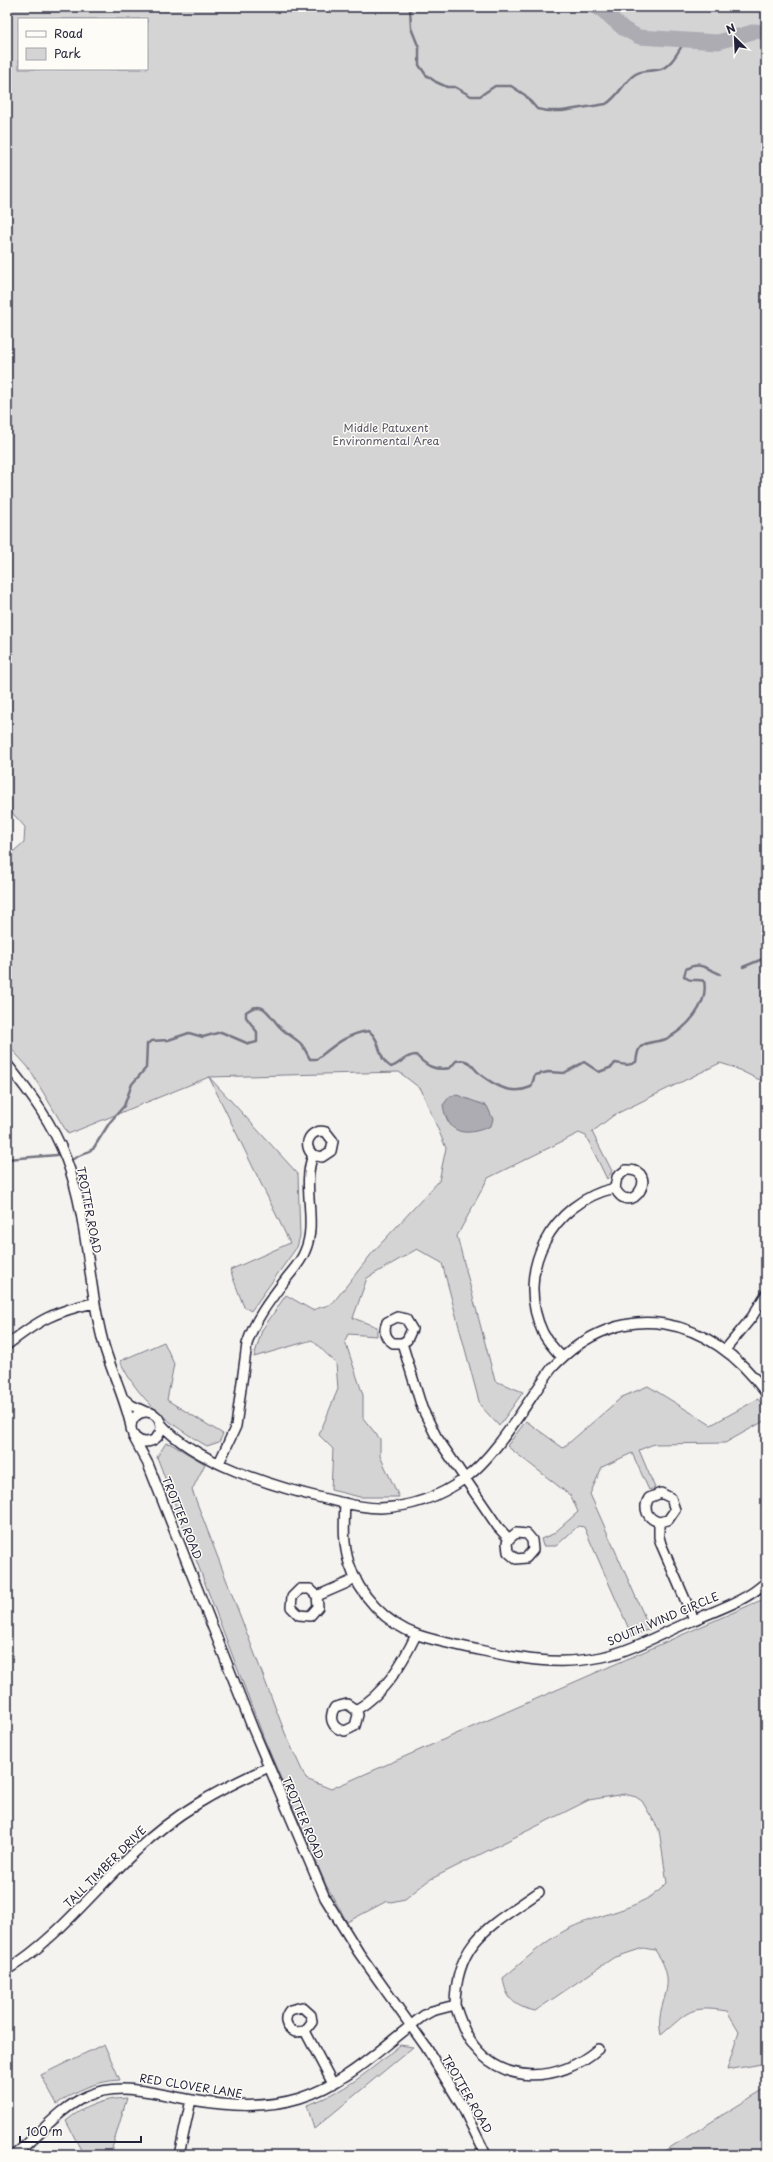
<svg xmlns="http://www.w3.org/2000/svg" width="773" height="2162" font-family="'Playpen Sans',sans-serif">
  <rect width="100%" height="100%" fill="#f4f3ef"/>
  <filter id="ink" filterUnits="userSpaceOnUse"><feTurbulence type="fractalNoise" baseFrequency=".025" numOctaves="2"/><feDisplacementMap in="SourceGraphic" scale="8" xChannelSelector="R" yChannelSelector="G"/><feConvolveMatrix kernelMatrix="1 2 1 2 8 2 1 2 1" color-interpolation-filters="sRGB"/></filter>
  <g filter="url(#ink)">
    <path fill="#d5d4d5" stroke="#7c7b88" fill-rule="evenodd" d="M 7,7 L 766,7 L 766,1083 L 733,1067 L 720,1063 L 614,1115 L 592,1132 L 612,1171 L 607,1179 L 586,1136 L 579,1133 L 488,1178 L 457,1236 L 495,1381 L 523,1392 L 499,1426 L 480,1405 L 442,1263 L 417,1249 L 367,1278 L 353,1318 L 377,1327 L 377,1336 L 348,1334 L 345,1341 L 363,1395 L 363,1418 L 380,1439 L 380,1456 L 399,1497 L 360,1497 L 331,1490 L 333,1449 L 319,1435 L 338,1389 L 336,1363 L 312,1340 L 254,1357 L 262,1330 L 286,1295 L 312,1310 L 332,1304 L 373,1252 L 439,1181 L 446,1148 L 421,1089 L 399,1072 L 209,1077 L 298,1174 L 300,1236 L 297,1247 L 251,1311 L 244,1307 L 230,1270 L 290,1243 L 209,1077 L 68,1134 L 28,1067 L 7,1044 L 7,851 L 14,851 L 24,842 L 25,827 L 7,807 ZM 19,19 L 147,19 L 147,69 L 19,69 Z
      M 164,1342 L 174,1364 L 167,1400 L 223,1434 L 219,1442 L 207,1446 C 170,1425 138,1400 120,1361 Z
      M 648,1386 L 711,1425 L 758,1399 L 766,1410 L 766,1420 L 725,1443 L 654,1444 L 639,1450 L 655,1488 L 649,1490 L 632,1453 L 602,1467 L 590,1494 L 650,1629 L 632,1636 L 584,1527 L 578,1526 L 556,1546 L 543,1546 L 541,1539 L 553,1534 L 578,1512 L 571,1496 L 507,1446 L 526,1421 L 563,1448 L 622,1397 Z
      M 166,1443 L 171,1444 L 205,1464 L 192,1490 L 285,1733 L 306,1779 L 331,1789 L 766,1598 L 766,2063 L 727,2070 L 739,2031 L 727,2011 C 688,2005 689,2012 661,2035 C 653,2000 683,1989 655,1950 L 643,1948 L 613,1958 L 535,2011 C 514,2006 506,1999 503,1978 C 523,1962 543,1942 566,1930 C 598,1913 643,1910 667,1883 L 659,1830 L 642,1801 L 636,1797 L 624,1794 L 589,1800 L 429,1880 L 405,1899 L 391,1902 L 387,1901 L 347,1922 L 326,1885 L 265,1741 L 157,1457 Z
      M 104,2044 L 120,2080 C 97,2081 76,2090 57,2104 L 41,2075 Z
      M 400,2045 L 413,2047 L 314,2129 L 307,2105 C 343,2093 371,2070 400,2045 Z
      M 766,2088 L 766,2155 L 658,2155 Z
      M 127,2098 L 110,2155 L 82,2155 L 82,2152 L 66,2121 C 84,2106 103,2099 127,2098 Z"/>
    <path fill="#acacb2" stroke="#757582" d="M 457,1095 L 487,1106 L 493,1119 L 491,1126 C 467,1136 448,1137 443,1105 L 450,1096 Z"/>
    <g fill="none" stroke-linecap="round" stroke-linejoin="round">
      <path stroke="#757582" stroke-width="2.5" d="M 410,7 L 411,28 L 419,48 L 419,65 L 426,75 L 436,82 L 447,87 L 455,87 L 471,96 L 480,96 L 495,86 L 511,86 L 525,95 L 537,109 L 548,111 L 562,111 L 606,104 C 618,97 623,83 634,75 C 641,69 652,72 661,69 C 673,65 679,48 687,39
        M 743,967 L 760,960 L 766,959
        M 7,1159 L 57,1155
        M 73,1159 L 93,1149 L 110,1122 L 124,1106 L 132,1084 L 146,1068 L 147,1044 L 151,1041 L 168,1040 L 189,1033 L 203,1037 L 221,1032 L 249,1044 L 257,1042 L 257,1032 L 246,1017 L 246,1012 C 264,998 269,1016 280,1027 C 286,1034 296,1038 302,1045 C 305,1049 307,1054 310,1059 L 317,1059 C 333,1046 348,1033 369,1031 C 383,1042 376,1058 391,1067 C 401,1064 405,1055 416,1055 C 426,1066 435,1071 450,1068 L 456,1061 C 470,1057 472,1068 481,1075 C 497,1087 512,1095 531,1087 L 535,1075 L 548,1072 L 564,1073 L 584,1062 L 599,1072 L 612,1067 L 615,1063 C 623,1064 628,1067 636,1062 C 637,1058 637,1051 640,1048 C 645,1041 659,1042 666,1039 C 686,1029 709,1005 704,981 C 696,978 690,983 684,976 L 686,969 C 700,961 707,969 720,974"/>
      <path stroke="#acacb2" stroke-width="15" d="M 596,7 L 602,10 L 624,29 L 639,37 L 718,42 L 756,31 L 766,33"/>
      <defs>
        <path id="minor" d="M 7,1064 C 30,1093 53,1124 66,1159 C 88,1216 87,1279 102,1338 C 109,1368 125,1396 131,1427
          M 402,1343 L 407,1340 L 412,1329 L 406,1319 L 397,1317 L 387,1322 C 383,1331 385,1338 393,1343 L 402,1343 L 422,1408 L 436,1436 L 498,1527 L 509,1539 L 516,1533 L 527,1534 L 532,1540 L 533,1550 L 526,1558 L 516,1559 L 508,1552 L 507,1543 L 509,1539
          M 7,1345 C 39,1320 55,1311 94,1303
          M 725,1350 L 752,1317 L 766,1294
          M 562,1357 C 555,1350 548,1342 543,1333 C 514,1272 551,1202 615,1188 L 617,1177 L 626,1170 C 662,1168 631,1221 615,1188
          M 123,1398 L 131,1405 L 146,1412
          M131 1427a15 15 0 1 1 30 0a15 15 0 1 1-30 0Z
          M 160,1423 C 195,1463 275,1487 326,1499 C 343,1503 362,1508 380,1508 C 410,1507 439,1497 464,1479 C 496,1457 528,1400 552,1368 C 621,1294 711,1316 766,1393
          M 133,1436 L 148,1464 L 253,1729 L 325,1898 L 359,1953 L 426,2047 L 462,2106 L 486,2155
          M 219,1463 L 236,1426 L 247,1344 C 255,1319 270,1300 286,1279 C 293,1270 301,1262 305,1251 C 318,1222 301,1186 313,1155 C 301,1144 311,1128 326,1132 L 333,1141 L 331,1151 L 322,1157 L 313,1155
          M 345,1503 C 344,1523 343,1544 349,1563 C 359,1595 386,1624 418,1635 C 438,1642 459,1645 479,1650 C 521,1659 559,1666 602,1657 C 634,1650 664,1632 694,1620 C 719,1609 746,1601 766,1582
          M 659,1522 L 668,1520 L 675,1510 L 671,1498 L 661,1493 L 649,1498 C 642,1509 648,1519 659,1522 L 659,1537 L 661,1544 L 694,1620
          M 317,1596 L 310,1589 L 300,1589 L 292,1597 L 291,1607 L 299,1615 L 310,1616 L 318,1607 L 317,1596 L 356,1579
          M 356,1710 L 347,1704 L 335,1707 C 328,1718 332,1729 345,1731 L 355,1726 L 358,1715 L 356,1710 C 385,1693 402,1664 416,1635
          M 7,1970 C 57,1939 93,1891 136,1851 C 175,1813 220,1789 269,1767
          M 455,2005 C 459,2017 463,2029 469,2039 C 500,2087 559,2083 598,2049
          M 305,2031 L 312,2022 L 311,2015 L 302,2007 L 290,2010 C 283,2018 285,2027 295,2032 L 305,2031 L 333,2084
          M 14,2155 C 39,2136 58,2109 87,2096 C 122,2081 156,2094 192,2100 C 228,2106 264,2109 300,2098 C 348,2083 383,2046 423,2016 L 432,2011 L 455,2005 C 456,1940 491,1926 539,1892
          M 179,2155 L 191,2100"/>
      </defs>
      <use href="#minor" stroke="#22223b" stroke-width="12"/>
      <use href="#minor" stroke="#fdfcf7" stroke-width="9"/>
    </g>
  </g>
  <g text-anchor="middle" stroke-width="3" stroke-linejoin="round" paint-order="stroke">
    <g font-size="11" fill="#585769" stroke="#fdfcf7">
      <text x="386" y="432">Middle Patuxent<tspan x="386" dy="13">Environmental Area</tspan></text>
    </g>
    <g font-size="11" fill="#22223b" stroke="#fdfcf7">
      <text transform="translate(89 1210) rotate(79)" y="4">TROTTER ROAD</text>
      <text transform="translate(182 1518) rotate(68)" y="4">TROTTER ROAD</text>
      <text transform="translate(663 1619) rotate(-23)" y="4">SOUTH WIND CIRCLE</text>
      <text transform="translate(303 1818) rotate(67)" y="4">TROTTER ROAD</text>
      <text transform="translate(105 1867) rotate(-45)" y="4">TALL TIMBER DRIVE</text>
      <text transform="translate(191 2086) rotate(9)" y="4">RED CLOVER LANE</text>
      <text transform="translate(467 2094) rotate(60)" y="4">TROTTER ROAD</text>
    </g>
  </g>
  <rect width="773" height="2162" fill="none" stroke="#fdfcf7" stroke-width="24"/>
  <rect x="12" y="12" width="749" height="2138" fill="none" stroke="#22223b" stroke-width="1.5" filter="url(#ink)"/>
  <rect x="18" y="18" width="130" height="52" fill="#fdfcf7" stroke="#a5a5ac"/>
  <rect x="26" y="31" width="20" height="6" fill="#fdfcf7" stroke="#a5a5ac"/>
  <text x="54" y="38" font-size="12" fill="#22223b">Road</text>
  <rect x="26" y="48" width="20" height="12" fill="#d5d4d5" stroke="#a5a5ac"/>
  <text x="54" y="58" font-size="12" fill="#22223b">Park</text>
  <g transform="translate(735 38) rotate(336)" stroke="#fdfcf7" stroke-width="3" paint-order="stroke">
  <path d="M0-3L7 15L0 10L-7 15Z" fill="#22223b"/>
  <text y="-6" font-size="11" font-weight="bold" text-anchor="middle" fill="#22223b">N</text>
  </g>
  <path d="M20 2136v6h121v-6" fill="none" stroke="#22223b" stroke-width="2"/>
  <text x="26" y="2136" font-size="12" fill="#22223b" stroke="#fdfcf7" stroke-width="3" paint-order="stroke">100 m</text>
</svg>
